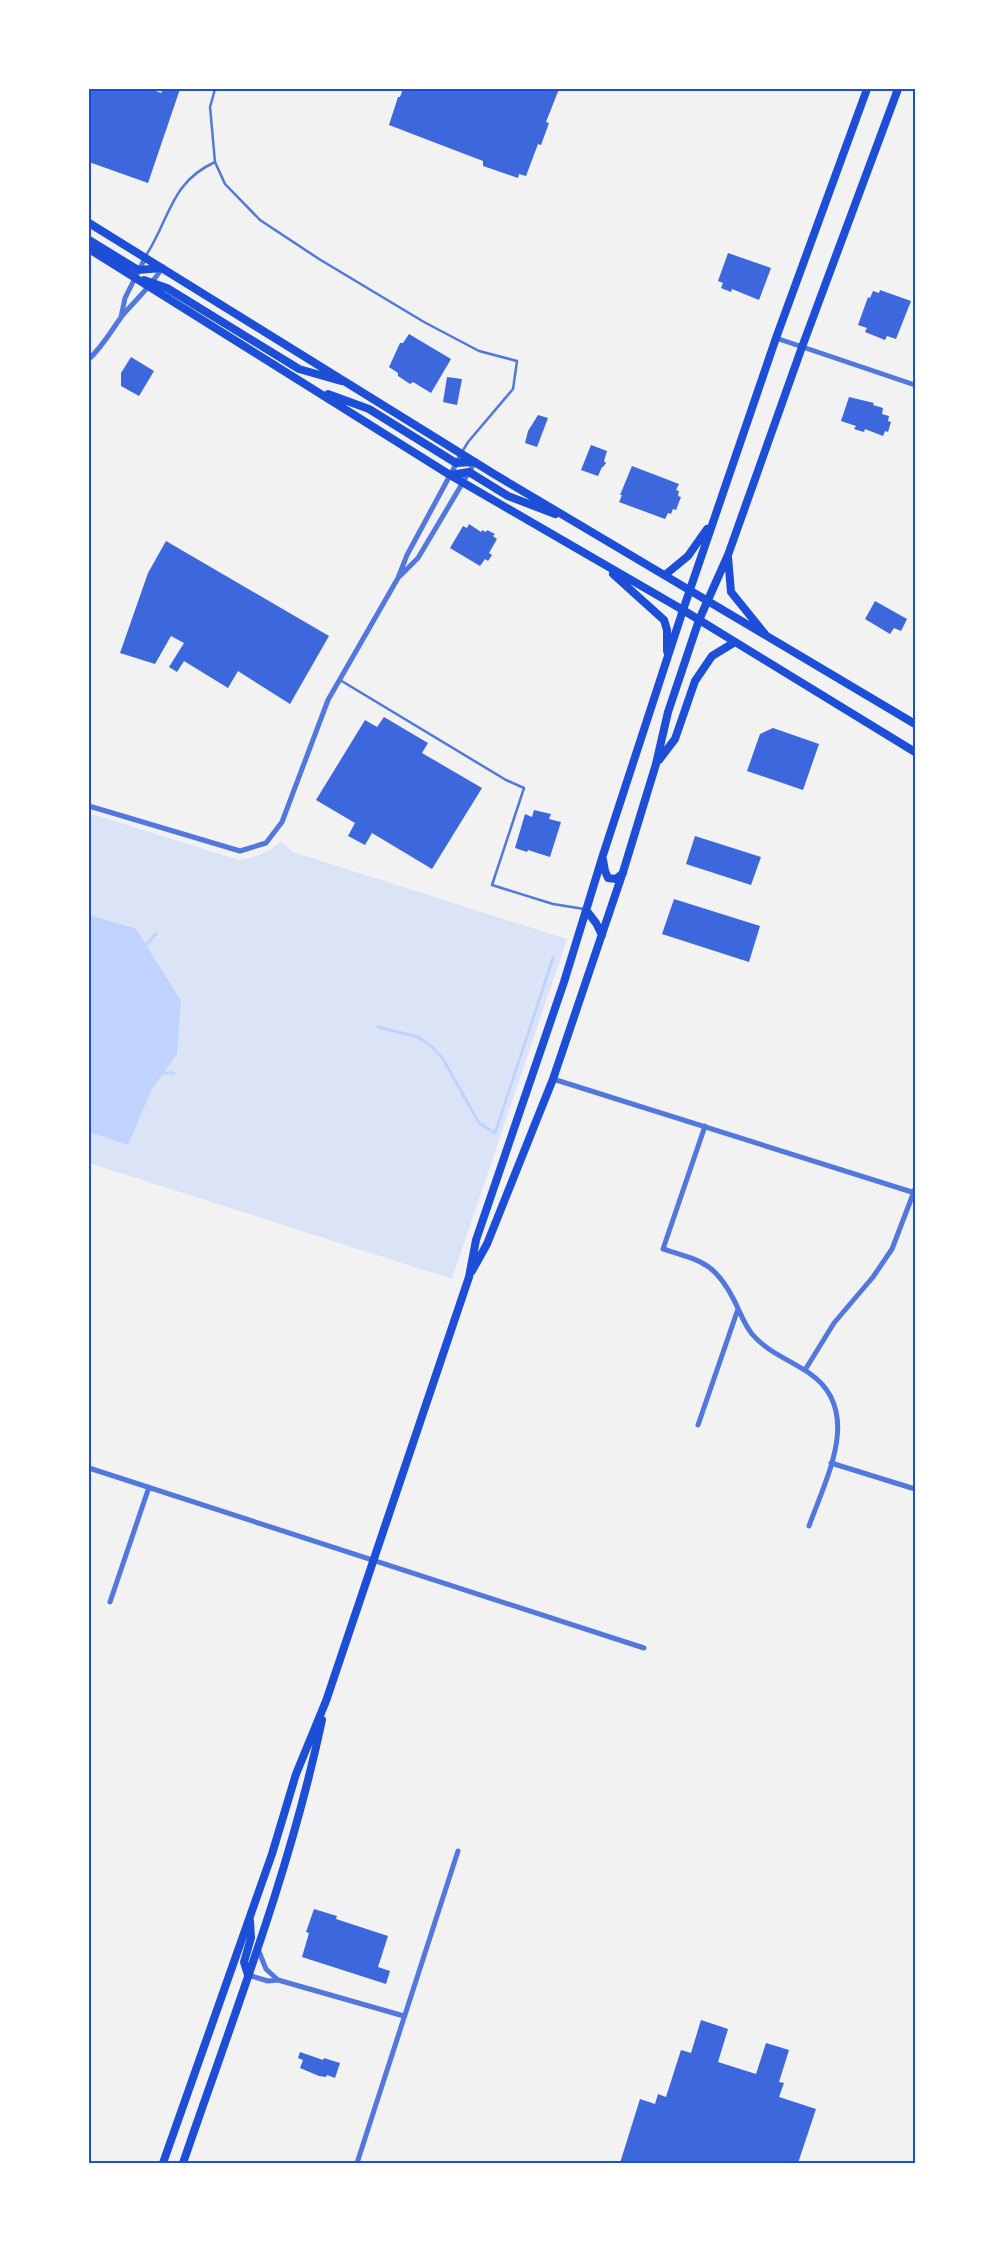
<svg xmlns="http://www.w3.org/2000/svg" width="1004" height="2252" font-family="Karla,sans-serif">
  <rect width="100%" height="100%" fill="#f2f2f2"/>
  <path fill="#dbe4f7" d="M 89,813 L 239,860 C 256,857 268,853 281,841 L 293,852 L 567,939 L 452,1279 L 89,1163 Z"/>
  <path fill="#bfd3fe" d="M 89,915 L 136,929 L 181,1001 L 177,1054 L 152,1089 L 128,1145 L 89,1132 Z"/>
  <g fill="none" stroke-linecap="round" stroke-linejoin="round">
    <path stroke="#bfd3fe" stroke-width="3" d="M 144,947 L 156,934
      M 378,1027 L 418,1037 L 431,1046 L 443,1059 L 479,1123 L 495,1133 L 553,958
      M 160,1073 L 174,1073"/>
  </g>
  <path fill="#3d67dc" d="M 89,89 L 150,89 L 161,93 L 163,89 L 180,89 L 148,183 L 89,162 Z
    M 403,89 L 559,89 L 546,122 L 549,123 L 541,145 L 538,144 L 526,176 L 519,174 L 518,178 L 483,166 L 483,161 L 389,125 L 398,97 L 400,97 Z
    M 728,253 L 771,268 L 759,300 L 732,289 L 731,292 L 721,288 L 723,283 L 718,281 Z
    M 880,290 L 911,301 L 896,339 L 887,336 L 885,340 L 865,332 L 867,328 L 858,325 L 868,297 L 870,298 L 873,291 L 879,293 Z
    M 409,334 L 451,359 L 431,393 L 413,382 L 410,384 L 398,376 L 398,373 L 389,367 L 400,343 L 403,343 Z
    M 131,357 L 154,371 L 139,396 L 121,386 L 121,373 Z
    M 447,377 L 462,379 L 457,405 L 443,402 Z
    M 849,397 L 874,403 L 873,405 L 883,408 L 882,414 L 889,416 L 888,421 L 891,422 L 888,432 L 885,431 L 883,436 L 865,429 L 864,432 L 854,429 L 856,426 L 841,421 Z
    M 538,415 L 548,418 L 537,447 L 525,443 L 528,431 Z
    M 591,445 L 607,451 L 604,461 L 606,463 L 603,467 L 602,467 L 598,476 L 581,470 Z
    M 632,466 L 679,484 L 676,490 L 679,491 L 678,496 L 681,497 L 676,510 L 673,509 L 671,514 L 668,513 L 665,519 L 619,502 L 622,495 L 620,495 Z
    M 469,524 L 481,532 L 482,530 L 486,532 L 487,530 L 495,534 L 493,536 L 497,539 L 489,553 L 492,555 L 488,561 L 485,559 L 480,566 L 450,548 L 463,526 L 467,528 Z
    M 166,541 L 329,636 L 290,704 L 238,671 L 228,688 L 184,661 L 177,672 L 169,667 L 184,643 L 171,636 L 155,664 L 120,653 L 148,573 Z
    M 875,601 L 907,619 L 901,631 L 894,628 L 890,634 L 865,619 Z
    M 384,717 L 428,743 L 422,753 L 482,788 L 432,869 L 372,833 L 365,845 L 348,836 L 355,823 L 316,800 L 365,720 L 377,727 Z
    M 773,728 L 819,744 L 803,790 L 747,771 L 760,734 Z
    M 534,810 L 551,814 L 549,819 L 561,822 L 550,857 L 528,850 L 527,852 L 515,848 L 525,814 L 532,817 Z
    M 695,836 L 761,857 L 751,885 L 686,864 Z
    M 674,899 L 760,926 L 749,962 L 662,934 Z
    M 314,1909 L 337,1916 L 336,1919 L 388,1936 L 378,1967 L 390,1971 L 386,1984 L 302,1957 L 309,1933 L 306,1932 Z
    M 701,2020 L 728,2029 L 718,2062 L 756,2074 L 766,2043 L 789,2050 L 779,2082 L 784,2083 L 779,2097 L 816,2109 L 798,2163 L 620,2163 L 640,2099 L 655,2104 L 658,2094 L 666,2097 L 681,2050 L 691,2053 Z
    M 300,2052 L 323,2060 L 324,2058 L 340,2063 L 335,2078 L 327,2075 L 326,2077 L 319,2076 L 300,2068 L 303,2060 L 298,2058 Z"/>
  <g fill="none" stroke-linecap="round" stroke-linejoin="round">
    <path stroke="#5277de" stroke-width="2.5" d="M 215,89 L 210,107 L 215,162 L 225,184 L 260,220 L 319,259 L 424,322 L 479,351 L 517,361 L 513,389 L 468,442 L 462,452
      M 145,257 C 170,220 169,183 215,162
      M 340,680 L 506,780 L 524,788 L 492,885 L 553,904 L 584,909"/>
    <path stroke="#5277de" stroke-width="5" d="M 121,317 L 125,298 L 145,258
      M 776,338 L 915,385
      M 89,359 C 103,346 111,331 122,316 C 136,299 150,288 162,268
      M 400,576 L 418,558 L 475,462
      M 89,806 L 240,851 L 266,843 L 282,822 L 328,700 L 398,578 L 407,555 L 462,453
      M 553,1079 L 915,1193
      M 705,1126 L 663,1249 C 702,1261 715,1263 734,1300 C 740,1312 744,1324 752,1334 C 767,1352 790,1360 809,1373 C 864,1410 826,1478 809,1526
      M 805,1370 L 834,1323 L 873,1277 L 892,1249 L 915,1189
      M 698,1425 L 738,1309
      M 831,1463 L 915,1489
      M 89,1468 L 644,1648
      M 110,1602 L 149,1487
      M 258,1949 L 266,1969 L 278,1980
      M 248,1975 L 268,1981 L 278,1980 L 404,2016
      M 357,2163 L 458,1851"/>
    <path stroke="#1d4ed8" stroke-width="8" d="M 89,223 L 494,474 L 915,724
      M 89,240 L 138,270 L 162,268
      M 89,249 L 450,475 L 683,610 L 915,752
      M 144,280 L 167,288 L 299,369 L 341,381
      M 328,394 L 369,409 L 456,463 L 475,462
      M 450,475 L 469,472 L 508,496 L 555,514
      M 728,557 L 731,592 L 765,634
      M 613,574 L 664,620 L 667,630 L 667,651
      M 665,575 L 688,556 L 707,529
      M 659,760 L 675,739 L 695,681 L 712,656 L 735,642
      M 603,860 L 605,871 L 608,878 L 616,879 L 623,873
      M 586,910 L 596,923 L 602,935
      M 472,1271 L 487,1244 L 553,1079 L 623,872 L 656,764 L 668,712 L 699,620 L 728,555 L 802,347 L 898,89
      M 248,1975 L 244,1962 L 251,1938 L 250,1921
      M 163,2163 L 272,1854 L 296,1774 L 326,1701 L 469,1277 L 476,1240 L 564,982 L 603,855 L 683,610 L 776,338 L 867,89
      M 183,2163 C 233,2017 290,1872 322,1720"/>
  </g>
  <rect width="1004" height="2252" fill="none" stroke="#ffffff" stroke-width="180"/>
  <rect x="90" y="90" width="824" height="2072" fill="none" stroke="#1d4ed8" stroke-width="2"/>
</svg>
